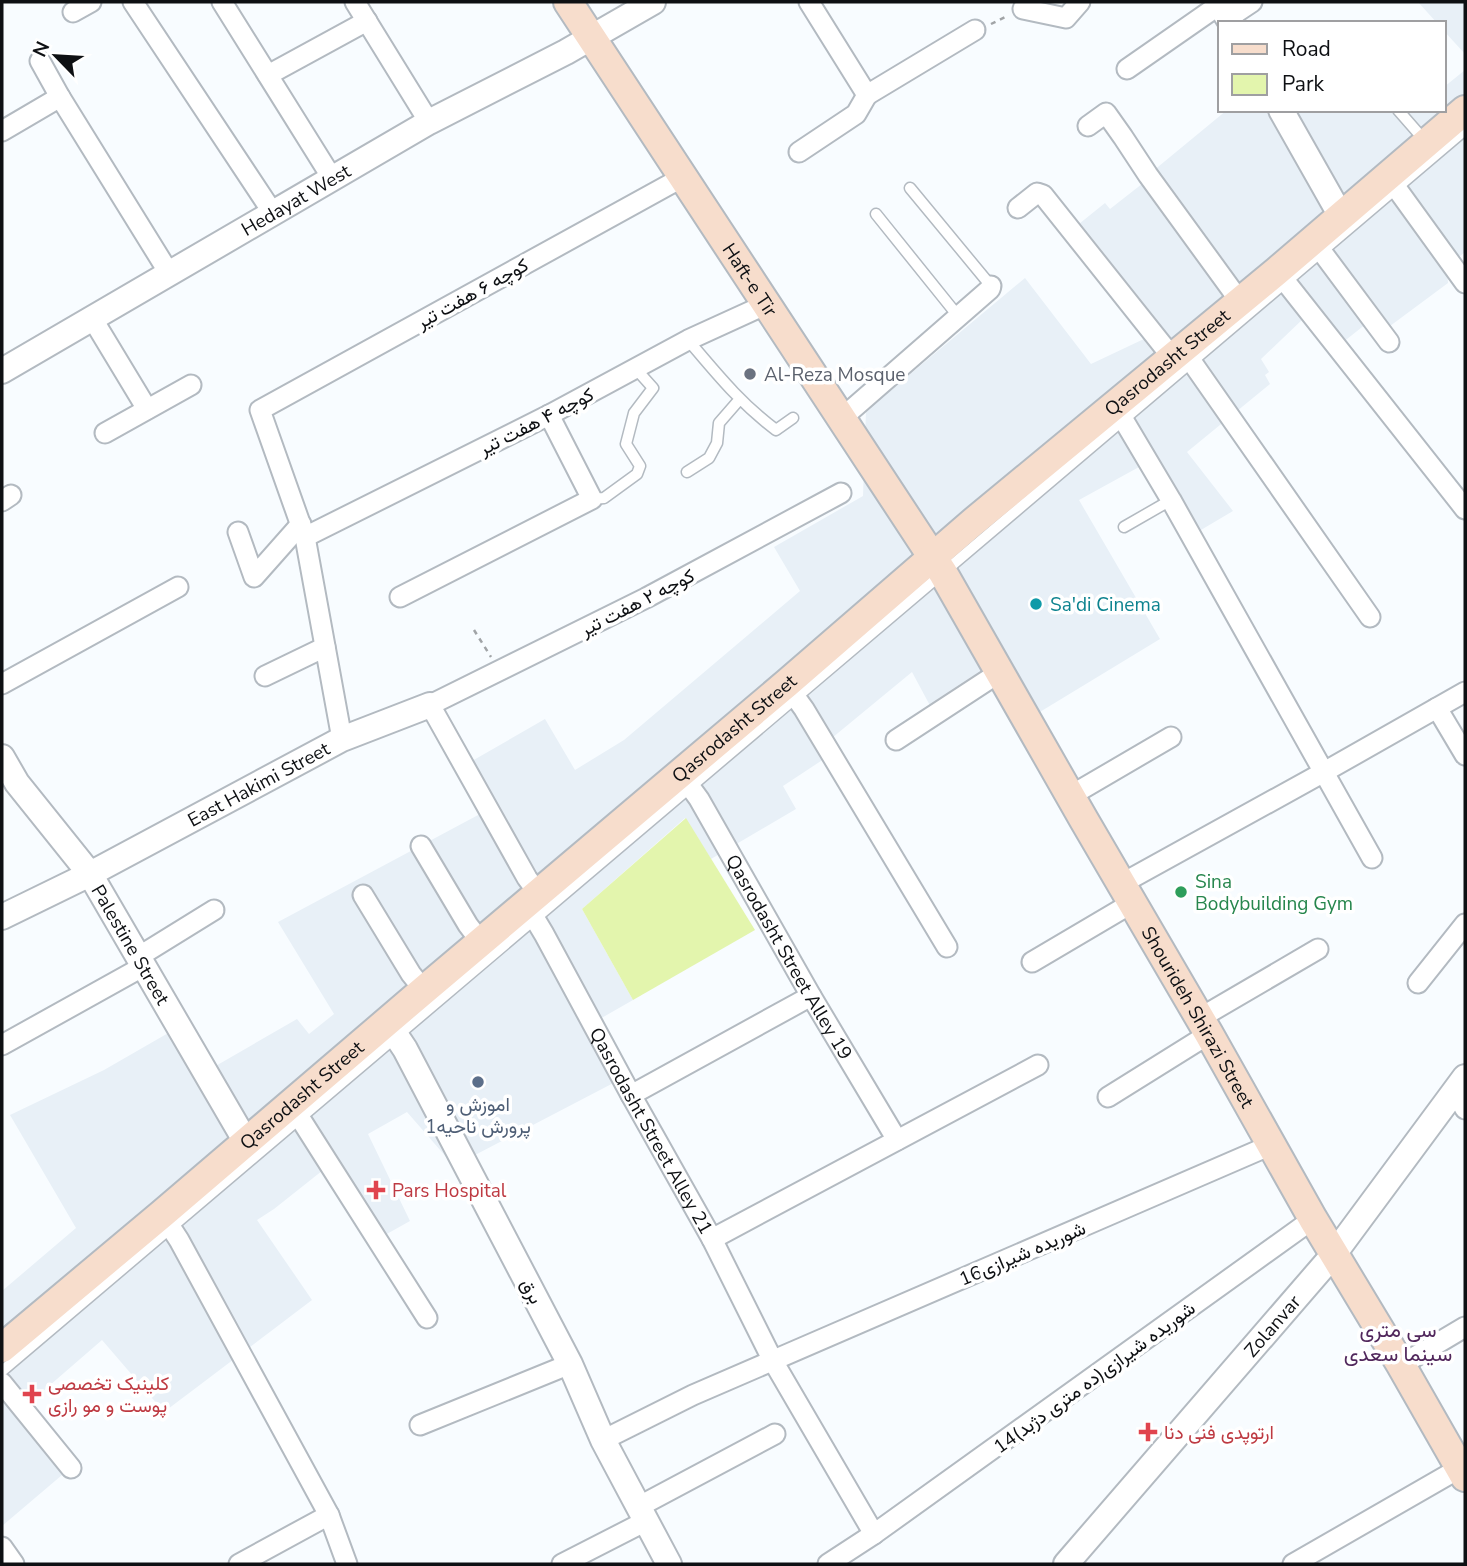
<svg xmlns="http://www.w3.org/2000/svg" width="1467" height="1566" font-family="'Nunito Sans',Vazirmatn,sans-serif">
  <rect width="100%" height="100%" fill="#f8fcff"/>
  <path fill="#e8f0f7" d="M 1418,2 L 1465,2 L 1465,54 L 1444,31 L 1444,23 L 1437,23 Z
    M 1465,70 L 1465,252 L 1447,267 L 1448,283 L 1386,329 L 1376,316 L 1342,343 L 1304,318 L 1261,359 L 1269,372 L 1265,375 L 1270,384 L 1187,452 L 1233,511 L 1184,540 L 1139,467 L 1079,500 L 1160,639 L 1025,721 L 997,675 L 934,713 L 912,672 L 821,747 L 827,757 L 783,786 L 796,809 L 711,859 L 685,818 L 582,909 L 633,1000 L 591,1024 L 623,1078 L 454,1166 L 407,1112 L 368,1134 L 410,1221 L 385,1235 L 337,1159 L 274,1209 L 257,1220 L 312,1300 L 164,1412 L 102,1340 L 27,1405 L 75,1464 L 2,1526 L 2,1291 L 76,1228 L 10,1115 L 104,1070 L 170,1032 L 200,1075 L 297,1019 L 309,1034 L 334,1014 L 278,922 L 480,814 L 465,765 L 545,719 L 575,770 L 624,740 L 800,591 L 774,547 L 863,496 L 866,411 L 1025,278 L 1091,364 L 1146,338 L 1064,236 L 1105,203 L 1110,209 L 1147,180 L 1153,171 L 1227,110 L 1335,110 L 1337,113 L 1341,110 L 1444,110 L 1444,87 Z"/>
  <path fill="#e3f5ad" d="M 686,818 L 755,930 L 633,1000 L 582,909 Z"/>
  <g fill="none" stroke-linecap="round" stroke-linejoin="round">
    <defs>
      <path id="service" d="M 1398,110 L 1426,142
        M 910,188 L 991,286
        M 876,214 L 958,316
        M 688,340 C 717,374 740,403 776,430 L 793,418
        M 687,472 L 709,458 L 717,443 L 719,423 L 739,400
        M 592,499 L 604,498 L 637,474 L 640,466 L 626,444 L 634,413 L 653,388 L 636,369
        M 1124,527 L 1171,500
        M 2,1371 L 1465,130"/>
      <g id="minor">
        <path d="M 133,2 L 273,213"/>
        <path d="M 222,2 L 332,178"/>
        <path d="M 355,2 L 429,122"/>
        <path d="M 809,2 L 867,95"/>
        <path d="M 1023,9 L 1066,18 L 1080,2"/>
        <path d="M 73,12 L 91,2"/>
        <path d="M 1228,18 L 1252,2"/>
        <path d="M 40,61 L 60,97 L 169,273"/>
        <path d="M 1127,69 L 1219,5"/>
        <path d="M 268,75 L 367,21"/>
        <path d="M 867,95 L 975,30"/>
        <path d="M 1088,126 L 1106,113 L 1123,137 L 1148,175 L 1239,300"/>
        <path d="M 2,131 L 60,97"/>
        <path d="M 799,152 L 856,114 L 867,95"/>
        <path d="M 1386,177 L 1397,189 L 1465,283"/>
        <path d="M 1018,208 L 1037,193 L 1043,195 L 1172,357"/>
        <path d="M 1313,240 L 1389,342"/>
        <path d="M 1277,271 L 1465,509"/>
        <path d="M 92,318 L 147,409"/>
        <path d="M 1182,348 L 1370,617"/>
        <path d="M 1114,404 L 1171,500 L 1372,858"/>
        <path d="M 842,418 L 990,289 L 991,286"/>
        <path d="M 105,433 L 191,385"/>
        <path d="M 2,501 L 11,495"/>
        <path d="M 238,532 L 254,577 L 301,524"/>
        <path d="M 305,537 L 549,415 L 688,340 L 767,304"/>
        <path d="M 400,597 L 592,499 L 549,415"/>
        <path d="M 265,676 L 325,647"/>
        <path d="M 2,684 L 178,587"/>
        <path d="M 786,684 L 804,709 L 947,947"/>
        <path d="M 1437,708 L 1465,755"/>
        <path d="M 342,739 L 305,537 L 260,410 L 683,177"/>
        <path d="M 896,740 L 1000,672"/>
        <path id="s1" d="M 680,773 L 699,799 L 811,996 L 897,1140"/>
        <path d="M 1070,796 L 1171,737"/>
        <path d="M 421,846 L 468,925 L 481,942"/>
        <path d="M 1121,884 L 1324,772 L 1465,692"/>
        <path d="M 538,893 L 527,878 L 430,705 L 646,598 L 841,493"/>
        <path d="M 363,895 L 411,974 L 424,990"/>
        <path id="s2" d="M 526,904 L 544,934 L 631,1095 L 712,1239 L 773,1361 L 874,1534"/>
        <path d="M 138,957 L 214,910"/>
        <path d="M 1032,962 L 1132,903"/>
        <path d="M 1418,983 L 1465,924"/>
        <path d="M 1200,1018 L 1318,949"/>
        <path d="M 2,1045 L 144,966"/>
        <path d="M 1455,1091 L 1465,1109"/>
        <path d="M 631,1095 L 811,996"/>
        <path d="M 1108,1097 L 1209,1034"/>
        <path d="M 291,1104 L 427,1318"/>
        <path d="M 162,1214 L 179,1240 L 329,1515 L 347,1564"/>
        <path d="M 712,1239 L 1038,1065"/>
        <path d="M 1401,1365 L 1465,1327"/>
        <path d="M 2,1383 L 71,1468"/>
        <path d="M 420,1425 L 570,1364"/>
        <path d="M 603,1440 L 693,1395 L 1271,1145"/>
        <path d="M 638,1507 L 775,1434"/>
        <path d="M 2,1547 L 14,1564"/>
        <path d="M 239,1564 L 329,1515"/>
        <path d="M 562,1564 L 646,1521"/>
        <path d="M 828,1564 L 874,1534 L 1313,1219"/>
        <path d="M 1293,1564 L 1460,1468"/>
      </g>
      <g id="tertiary">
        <path d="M 1218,2 L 1231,23"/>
        <path d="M 1281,110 L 1341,216"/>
        <path id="s3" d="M 2,371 L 429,122 L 566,52 L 653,2"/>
        <path id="s4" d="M 2,757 L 17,783 L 90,874 L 246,1142"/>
        <path id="s5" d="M 2,917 L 90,874 L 342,739 L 430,705"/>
        <path d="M 387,1022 L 405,1049 L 570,1364 L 603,1440 L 669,1564"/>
        <path id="s6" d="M 1066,1564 L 1334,1254 L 1465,1077"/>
      </g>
      <g id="secondary">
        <path id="s7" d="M 568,2 L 943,573 L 1084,820 L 1209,1034 L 1313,1219 L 1401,1365 L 1465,1477"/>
        <path id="s8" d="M 2,1348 L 162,1214 L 424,990 L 786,684 L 972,523 L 1277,271 L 1465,110"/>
      </g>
    </defs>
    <use href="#service" stroke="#b3bac1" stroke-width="13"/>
    <use href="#minor" stroke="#b3bac1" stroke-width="23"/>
    <use href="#tertiary" stroke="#b3bac1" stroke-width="28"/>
    <use href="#secondary" stroke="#b3bac1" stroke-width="32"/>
    <path stroke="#a1a4a7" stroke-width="2.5" stroke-dasharray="5 5" stroke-linecap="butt" d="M 991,24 L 1007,16
      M 474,630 L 491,657"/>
    <use href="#service" stroke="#fff" stroke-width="10"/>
    <use href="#minor" stroke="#fff" stroke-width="19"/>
    <use href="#tertiary" stroke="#fff" stroke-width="24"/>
    <use href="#secondary" stroke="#f7ddcc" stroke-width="28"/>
  </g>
  <circle fill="#6b7280" stroke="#fff" stroke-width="2.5" cx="750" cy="374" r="7"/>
  <circle fill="#0f9aa8" stroke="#fff" stroke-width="2.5" cx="1036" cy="604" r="7"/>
  <circle fill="#2e9e5b" stroke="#fff" stroke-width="2.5" cx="1181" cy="892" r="7"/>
  <circle fill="#5c6f8a" stroke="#fff" stroke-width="2.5" cx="478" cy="1082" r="7"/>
  <g fill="#e0444e" stroke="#fff" stroke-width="2.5">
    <path d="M372.5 1179.5h7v7h7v7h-7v7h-7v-7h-7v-7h7z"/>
    <path d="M28.5 1383.5h7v7h7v7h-7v7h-7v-7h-7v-7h7z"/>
    <path d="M1144.5 1421.5h7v7h7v7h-7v7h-7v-7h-7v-7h7z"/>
  </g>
  <g text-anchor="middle" stroke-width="7" stroke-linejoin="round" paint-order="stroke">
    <g font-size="19" fill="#0e1013" stroke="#fff">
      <text dy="7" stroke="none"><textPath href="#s3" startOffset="340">Hedayat West</textPath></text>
      <text dy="7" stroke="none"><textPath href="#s7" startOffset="332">Haft-e Tir</textPath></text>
      <text transform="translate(472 293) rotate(-29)" y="7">کوچه ۶ هفت تیر</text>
      <text dy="7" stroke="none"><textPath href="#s8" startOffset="1526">Qasrodasht Street</textPath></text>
      <text transform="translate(536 421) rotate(-27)" y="7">کوچه ۴ هفت تیر</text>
      <text transform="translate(637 602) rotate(-27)" y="7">کوچه ۲ هفت تیر</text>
      <text dy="7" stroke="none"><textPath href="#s8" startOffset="959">Qasrodasht Street</textPath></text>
      <text dy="7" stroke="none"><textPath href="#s5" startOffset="289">East Hakimi Street</textPath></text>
      <text dy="7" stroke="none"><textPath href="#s4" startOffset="228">Palestine Street</textPath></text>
      <text dy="7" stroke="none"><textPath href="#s1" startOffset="214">Qasrodasht Street Alley 19</textPath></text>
      <text dy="7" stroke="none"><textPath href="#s7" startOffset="1195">Shourideh Shirazi Street</textPath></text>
      <text dy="7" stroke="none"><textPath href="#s8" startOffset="392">Qasrodasht Street</textPath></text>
      <text dy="7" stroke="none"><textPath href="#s2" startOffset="259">Qasrodasht Street Alley 21</textPath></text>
      <text transform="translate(1022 1253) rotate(-23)" y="7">شوریده شیرازی16</text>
      <text transform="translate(532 1291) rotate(62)" y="7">برق</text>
      <text dy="7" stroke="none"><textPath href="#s6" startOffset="315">Zolanvar</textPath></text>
      <text transform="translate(1094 1377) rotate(-36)" y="7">14شوریده شیرازی(ده متری دژبد)</text>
    </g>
    <g font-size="19" fill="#5b616d" stroke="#fff" text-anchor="start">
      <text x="764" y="381">Al-Reza Mosque</text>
    </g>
    <g font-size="19" fill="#0d838f" stroke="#fff" text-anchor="start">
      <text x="1050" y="611">Sa'di Cinema</text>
    </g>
    <g font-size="19" fill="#27864d" stroke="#fff" text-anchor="start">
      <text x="1195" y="888">Sina<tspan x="1195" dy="22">Bodybuilding Gym</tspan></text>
    </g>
    <g font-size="19" fill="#4e5e75" stroke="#fff">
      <text x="478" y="1111">اموزش و<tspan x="478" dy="22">پرورش ناحیه1</tspan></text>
    </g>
    <g font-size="19" fill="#be3a42" stroke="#fff" text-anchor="start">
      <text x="392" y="1197">Pars Hospital</text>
      <text x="48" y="1390">کلینیک تخصصی<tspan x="48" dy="22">پوست و مو رازی</tspan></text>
      <text x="1164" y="1439">ارتوپدی فنی دنا</text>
    </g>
    <g font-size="21" fill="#51275c" stroke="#fff">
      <text x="1398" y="1337">سی متری<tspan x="1398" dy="24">سینما سعدی</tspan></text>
    </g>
  </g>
  <rect width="1467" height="1566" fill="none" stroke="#0e1013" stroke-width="7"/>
  <rect x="1218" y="21" width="228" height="91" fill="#ffffff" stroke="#9f9fa1" stroke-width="2"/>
  <rect x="1232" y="44" width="35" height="10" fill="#f7ddcc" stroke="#9f9fa1" stroke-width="2"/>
  <text x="1282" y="56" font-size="21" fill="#0e1013">Road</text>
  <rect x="1232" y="74" width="35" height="21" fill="#e3f5ad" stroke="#9f9fa1" stroke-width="2"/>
  <text x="1282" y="91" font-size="21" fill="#0e1013">Park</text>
  <g transform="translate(56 56) rotate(295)" stroke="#ffffff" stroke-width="5" paint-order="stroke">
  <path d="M0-5L12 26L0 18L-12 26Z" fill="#0e1013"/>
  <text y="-10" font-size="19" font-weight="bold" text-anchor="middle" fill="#0e1013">N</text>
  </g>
</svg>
